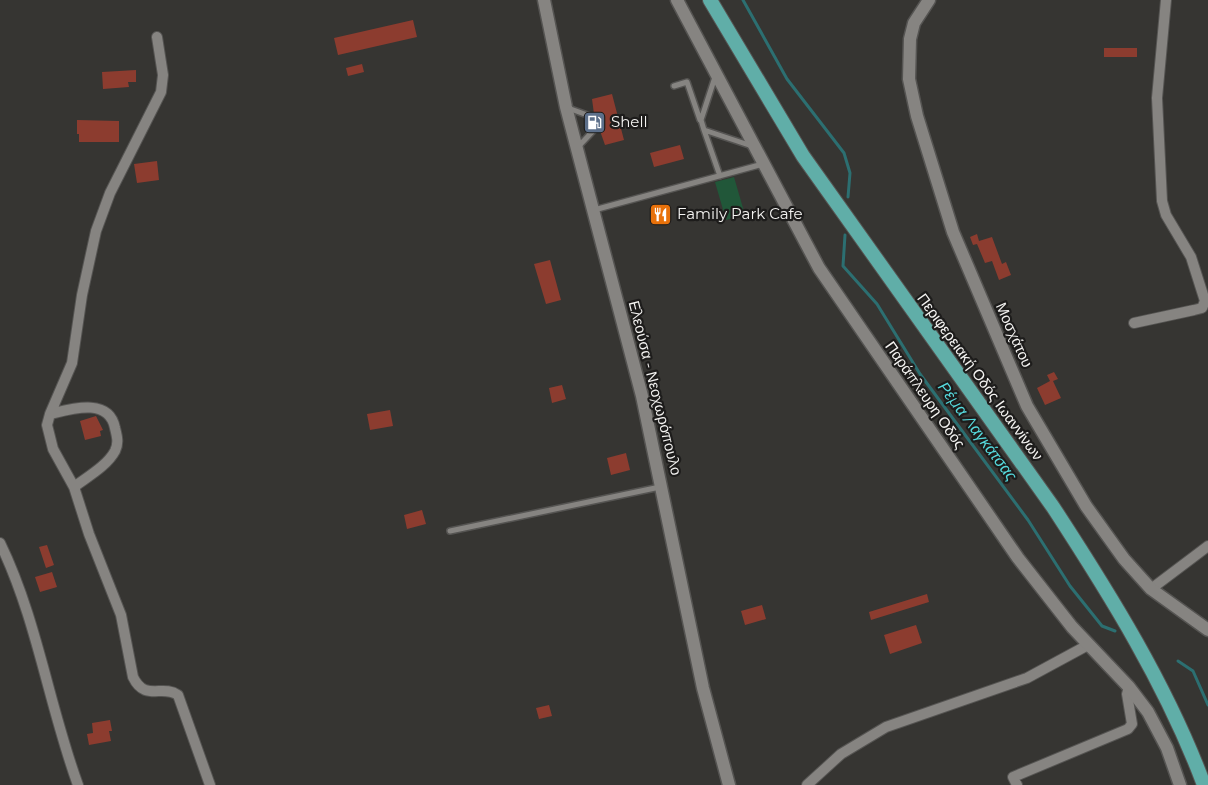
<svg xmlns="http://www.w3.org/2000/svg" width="1208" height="785" font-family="Montserrat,sans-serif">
  <rect width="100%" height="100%" fill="#363532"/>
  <path fill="#215739" d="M 734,177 L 745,215 L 726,220 L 715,182 Z"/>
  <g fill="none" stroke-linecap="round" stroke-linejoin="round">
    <path stroke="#2c6f71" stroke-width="3" d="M 743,0 L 787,79 L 844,153 L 850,173 L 848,197
      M 845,235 L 843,266 L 877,304 L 920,374 L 1028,520 L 1070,586 L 1102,626 L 1115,631
      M 1178,661 L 1193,671 L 1208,705"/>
  </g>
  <path fill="#8c3c2f" d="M 413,20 L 417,37 L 338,55 L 334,38 Z
    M 1104,48 L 1137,48 L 1137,57 L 1104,57 Z
    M 362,64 L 364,72 L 348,76 L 346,68 Z
    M 136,70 L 136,82 L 128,82 L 129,87 L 103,89 L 102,72 Z
    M 612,94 L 624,140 L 605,145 L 594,114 L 592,99 Z
    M 77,120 L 119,121 L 119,142 L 79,142 L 79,134 L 77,134 Z
    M 680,145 L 684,159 L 654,167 L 650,153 Z
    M 157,161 L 159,180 L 137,183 L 134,164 Z
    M 977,234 L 979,241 L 992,237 L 1002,264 L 1006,262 L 1011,275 L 999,280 L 992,261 L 985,263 L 977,244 L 973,245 L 970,237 Z
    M 550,260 L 561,300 L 546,304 L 534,264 Z
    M 1054,372 L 1058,379 L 1053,381 L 1061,398 L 1045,405 L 1037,388 L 1050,381 L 1047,375 Z
    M 562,385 L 566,399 L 552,403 L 549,388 Z
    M 390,410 L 393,426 L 370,430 L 367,414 Z
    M 96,416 L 103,430 L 100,431 L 101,436 L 85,440 L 80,421 Z
    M 626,453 L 630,470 L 611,475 L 607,458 Z
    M 422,510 L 426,524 L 407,529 L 404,515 Z
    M 47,545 L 54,565 L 46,568 L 39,547 Z
    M 52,572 L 57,587 L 40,592 L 35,577 Z
    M 927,594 L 929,602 L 871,620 L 869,612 Z
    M 762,605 L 766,619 L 745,625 L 741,611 Z
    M 916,625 L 922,643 L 890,654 L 884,635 Z
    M 549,705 L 552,716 L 539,719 L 536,708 Z
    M 110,720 L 112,731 L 109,731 L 111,741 L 89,745 L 87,734 L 93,733 L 92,723 Z"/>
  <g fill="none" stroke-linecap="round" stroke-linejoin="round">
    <defs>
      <path id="service" d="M 715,77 L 701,120 L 704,130 L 752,146
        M 674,86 L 687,82 L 700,120
        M 568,108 L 590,116 L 594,130 L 577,148
        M 704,130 L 720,176
        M 594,210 L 763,164
        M 450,531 L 660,487"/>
      <path id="minor" d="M 157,37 L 163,75 L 161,92 L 110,193 L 96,231 L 82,295 L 72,363 L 50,414 L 47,425 L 53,449 L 74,487 L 89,534 L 121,615 L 133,677 C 145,702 162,684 178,695 L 210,785
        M 1134,323 L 1194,310 L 1202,308 L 1205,301 L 1191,257 L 1166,215 L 1162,201 L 1157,98 L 1166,0
        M 50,414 C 71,409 109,397 115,428 C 117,436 119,443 115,451 C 107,466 87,477 74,487
        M 0,543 C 37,619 49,706 78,785
        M 1151,589 L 1208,546
        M 807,785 L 841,754 L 886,727 L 1027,678 L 1088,645
        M 1017,785 L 1013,777 L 1128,729 L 1132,724 L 1127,694 L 1129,687"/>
      <path id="tertiary" d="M 544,0 L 566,107 L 642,396 L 703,688 L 729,785
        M 677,0 L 819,268 L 1018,558 L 1072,627 L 1129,687 L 1148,712 L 1167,748 L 1180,785
        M 929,0 L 914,23 L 910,39 L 909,79 L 917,116 L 953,232 L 1027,406 L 1086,506 L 1124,559 L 1151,589 L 1208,630"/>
      <path id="trunk" d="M 710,0 L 803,156 L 1053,507 C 1111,596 1167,686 1204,785"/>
    </defs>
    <use href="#service" stroke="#555452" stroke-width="8"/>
    <use href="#minor" stroke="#555452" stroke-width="12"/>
    <use href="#tertiary" stroke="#555452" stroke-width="15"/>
    <use href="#trunk" stroke="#555452" stroke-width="16"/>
    <use href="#service" stroke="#868481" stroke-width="5"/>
    <use href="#minor" stroke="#868481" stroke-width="10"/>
    <use href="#tertiary" stroke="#868481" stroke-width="12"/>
    <use href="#trunk" stroke="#60aea8" stroke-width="14"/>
  </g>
  <defs>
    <symbol id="fuel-square" viewBox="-11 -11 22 22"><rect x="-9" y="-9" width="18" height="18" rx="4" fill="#5c6f8a" stroke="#1d1c1b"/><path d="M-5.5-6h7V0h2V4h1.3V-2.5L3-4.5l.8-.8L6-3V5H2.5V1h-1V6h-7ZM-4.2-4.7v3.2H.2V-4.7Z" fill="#fff"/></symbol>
    <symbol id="restaurant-square" viewBox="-11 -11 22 22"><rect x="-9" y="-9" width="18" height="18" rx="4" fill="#e8710a" stroke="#1d1c1b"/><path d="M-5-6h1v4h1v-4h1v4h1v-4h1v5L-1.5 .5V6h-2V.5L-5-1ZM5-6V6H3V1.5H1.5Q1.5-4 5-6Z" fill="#fff"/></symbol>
  </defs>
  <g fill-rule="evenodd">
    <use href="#fuel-square" x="582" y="110" width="25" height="25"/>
    <use href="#restaurant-square" x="648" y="202" width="25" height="25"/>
  </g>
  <g text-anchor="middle" stroke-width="4.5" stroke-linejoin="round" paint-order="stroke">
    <g font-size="15" fill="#f5f4f2" stroke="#1d1c1b" text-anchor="start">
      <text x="611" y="127">Shell</text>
      <text x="677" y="219">Family Park Cafe</text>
    </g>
    <g font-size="15" fill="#f5f4f2" stroke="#1d1c1b">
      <text transform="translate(1014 335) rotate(66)" y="5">Μοσχάτου</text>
      <text transform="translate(980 377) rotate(54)" y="5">Περιφερειακή Οδός Ιωαννίνων</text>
      <text transform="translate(655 388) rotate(76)" y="5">Ελεούσα - Νεοχωρόπουλο</text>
      <text transform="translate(925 395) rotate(55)" y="5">Παράπλευρη Οδός</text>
    </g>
    <g font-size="16" font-style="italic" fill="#56d9dc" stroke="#1d1c1b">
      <text transform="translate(978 431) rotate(53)" y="6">Ρέμα Λαγκάτσας</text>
    </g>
  </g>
</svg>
